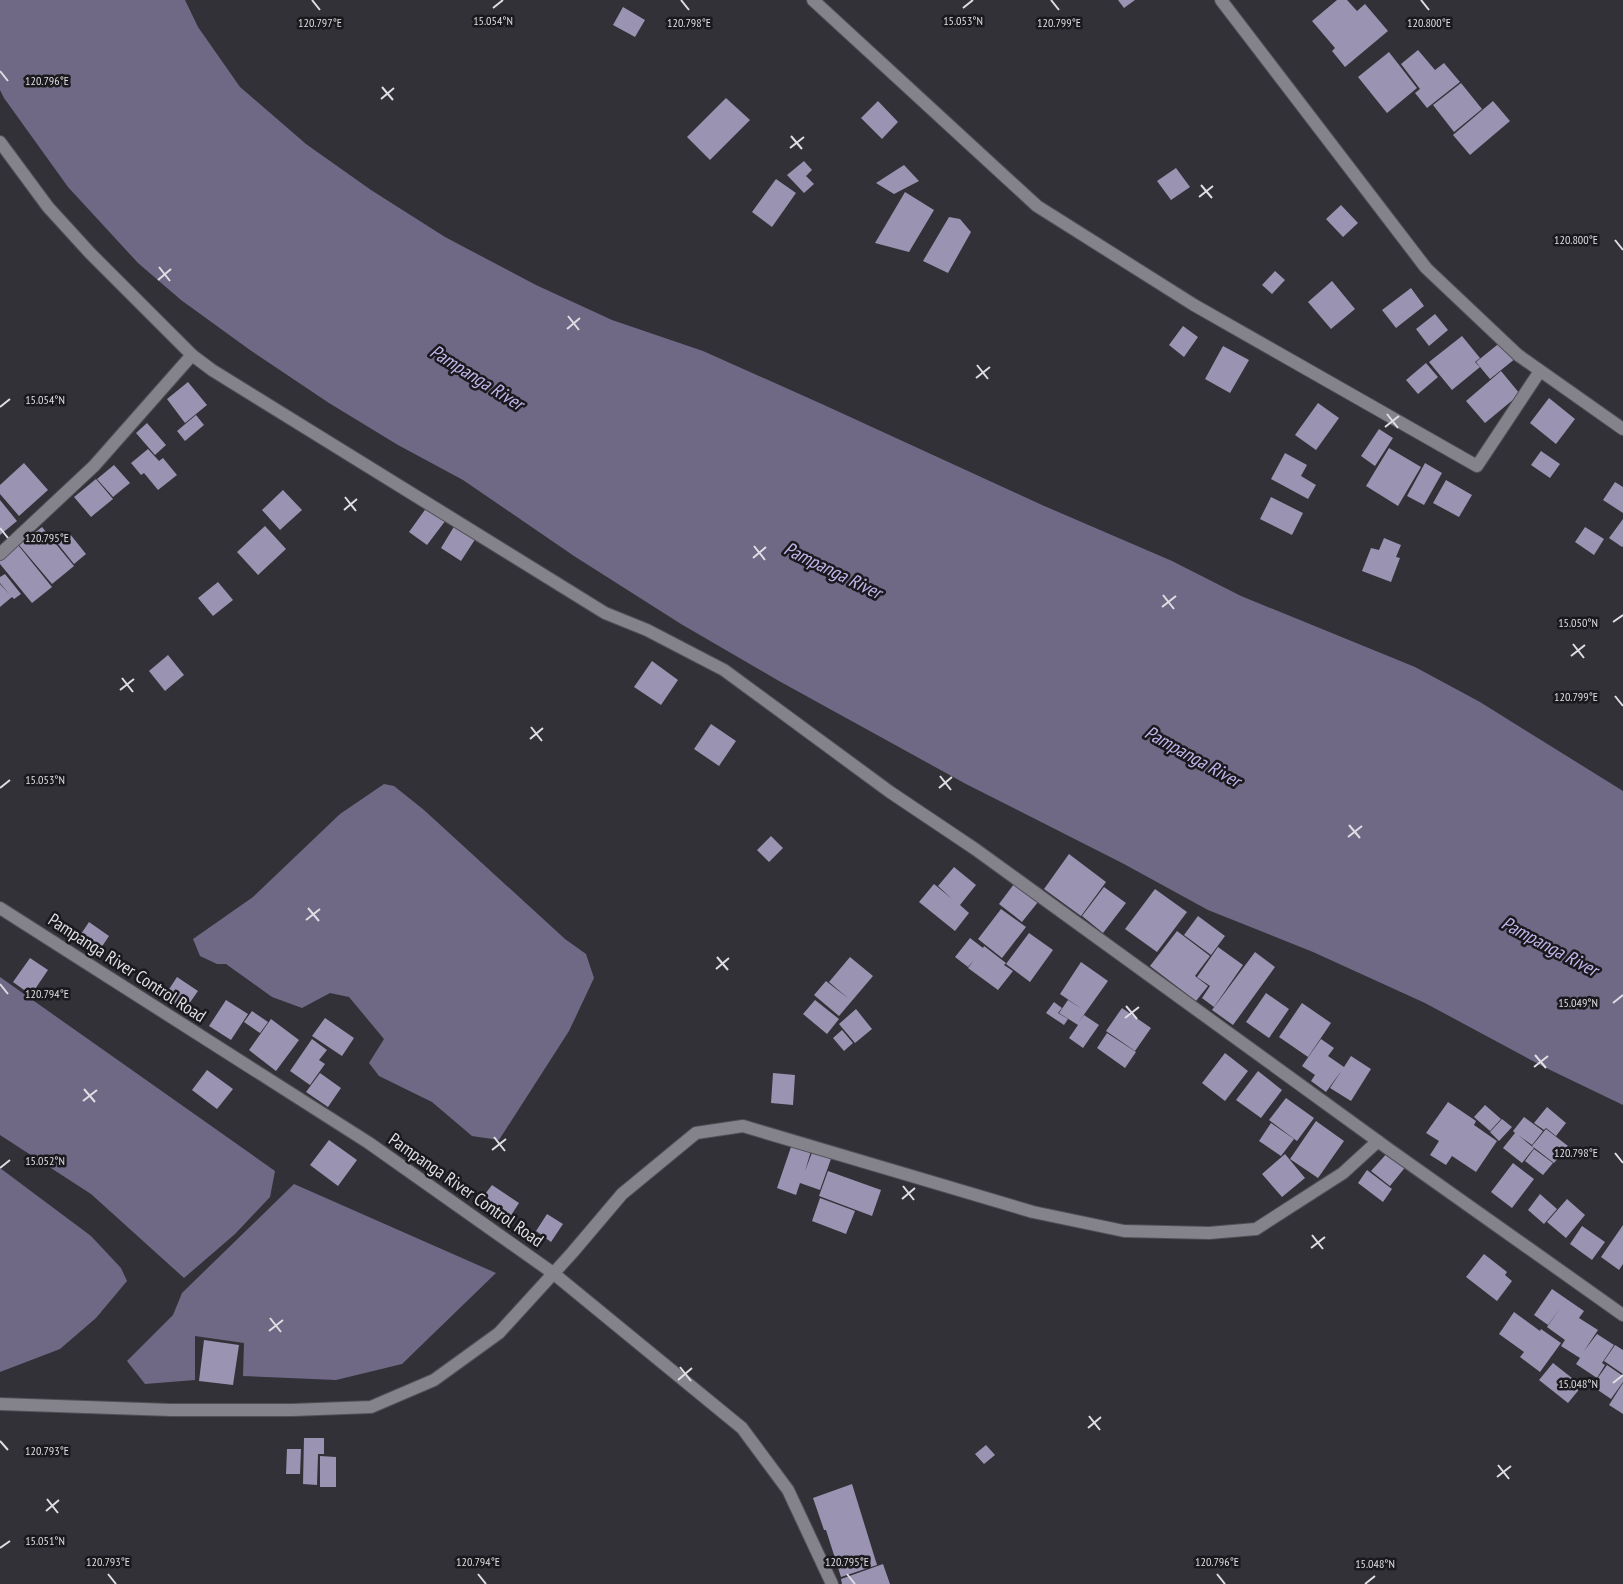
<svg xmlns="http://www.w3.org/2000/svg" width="1623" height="1584" font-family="'PT Sans Narrow',sans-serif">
  <rect width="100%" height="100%" fill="#323138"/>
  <path fill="#706986" d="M 0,0 L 185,0 L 198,27 L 240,87 L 306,144 L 371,190 L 445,237 L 536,285 L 612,320 L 703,351 L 824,405 L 1042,505 L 1172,561 L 1241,596 L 1415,667 L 1480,702 L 1623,791 L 1623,1105 L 1544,1067 L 1425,1003 L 1313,952 L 1208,910 L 1124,864 L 966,784 L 779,681 L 681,624 L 574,556 L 463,480 L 398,445 L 329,403 L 250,350 L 181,300 L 138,263 L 68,187 L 4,98 L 0,90 Z
    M 384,784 L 394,786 L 424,810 L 565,939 L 586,954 L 594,978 L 569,1031 L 499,1140 L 472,1136 L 432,1102 L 379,1076 L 369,1063 L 384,1039 L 349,997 L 330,993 L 302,1008 L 272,997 L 226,964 L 217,964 L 200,956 L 193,939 L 253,897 L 340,814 Z
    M 0,977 L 275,1171 L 270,1197 L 235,1234 L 184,1278 L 91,1194 L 0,1135 Z
    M 0,1168 L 91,1236 L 121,1268 L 127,1281 L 96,1318 L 60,1349 L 0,1372 Z
    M 294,1184 L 496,1273 L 402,1364 L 336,1380 L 243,1376 L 244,1343 L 195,1336 L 195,1380 L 145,1384 L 127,1361 L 173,1315 L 182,1293 Z"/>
  <path fill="#9a93b2" d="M 1118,0 L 1135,0 L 1124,8 Z
    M 1337,0 L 1347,0 L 1357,11 L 1365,4 L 1388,31 L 1345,67 L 1332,51 L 1335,48 L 1312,21 Z
    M 623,7 L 645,20 L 635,37 L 613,25 Z
    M 1418,50 L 1435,70 L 1444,63 L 1460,82 L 1427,108 L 1415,93 L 1420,89 L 1401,64 Z
    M 1389,52 L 1417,88 L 1387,113 L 1358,77 Z
    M 1461,83 L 1482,109 L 1454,132 L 1433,105 Z
    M 726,98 L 750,120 L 710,160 L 687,137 Z
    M 878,101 L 898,122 L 882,139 L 861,118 Z
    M 1493,101 L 1510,121 L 1470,155 L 1453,135 Z
    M 804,161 L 812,170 L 806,176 L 814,184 L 804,193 L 787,175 Z
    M 904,165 L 919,181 L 894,194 L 876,183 Z
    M 1176,168 L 1190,187 L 1171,200 L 1157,181 Z
    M 776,179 L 796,193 L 772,227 L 752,212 Z
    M 905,192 L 934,210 L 909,252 L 875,243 Z
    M 1341,205 L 1358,223 L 1343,237 L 1326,219 Z
    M 949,217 L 960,219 L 971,232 L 948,273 L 923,261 Z
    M 1275,271 L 1285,280 L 1272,294 L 1262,285 Z
    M 1332,281 L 1355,309 L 1331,329 L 1308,302 Z
    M 1411,288 L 1424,306 L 1396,328 L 1382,310 Z
    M 1435,314 L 1448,330 L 1429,346 L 1416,329 Z
    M 1183,326 L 1198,337 L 1184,357 L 1169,345 Z
    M 1462,336 L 1480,358 L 1475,362 L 1480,367 L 1452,390 L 1429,362 Z
    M 1502,341 L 1516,358 L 1490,379 L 1476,362 Z
    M 1223,346 L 1249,360 L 1230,393 L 1205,379 Z
    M 1426,363 L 1438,377 L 1418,394 L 1406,380 Z
    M 1501,371 L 1520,394 L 1485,423 L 1466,401 Z
    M 188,382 L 207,405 L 185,423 L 167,399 Z
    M 1549,398 L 1575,419 L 1556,444 L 1530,423 Z
    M 1318,403 L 1339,418 L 1316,450 L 1295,435 Z
    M 196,415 L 204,425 L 185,441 L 177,431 Z
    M 147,423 L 166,445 L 155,455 L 136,433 Z
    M 1379,429 L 1393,438 L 1375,466 L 1361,456 Z
    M 1389,448 L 1421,467 L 1398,506 L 1366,486 Z
    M 148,449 L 159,461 L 163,458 L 177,475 L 158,490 L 144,473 L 141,475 L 131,463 Z
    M 1541,451 L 1560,464 L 1550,478 L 1531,465 Z
    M 1285,453 L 1307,465 L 1301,476 L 1316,485 L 1308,499 L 1271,479 Z
    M 24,463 L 48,490 L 19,516 L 0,494 L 0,485 Z
    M 1425,463 L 1442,473 L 1424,505 L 1407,496 Z
    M 114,465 L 130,483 L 113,497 L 97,479 Z
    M 96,479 L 113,499 L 91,517 L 74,497 Z
    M 1446,480 L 1472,495 L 1459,517 L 1433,503 Z
    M 1615,482 L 1623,487 L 1623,513 L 1603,500 Z
    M 283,490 L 302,510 L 280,530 L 262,510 Z
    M 1271,497 L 1303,513 L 1292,535 L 1260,519 Z
    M 0,500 L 17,521 L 0,535 Z
    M 427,507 L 446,520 L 427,545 L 409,532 Z
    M 1623,519 L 1623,546 L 1622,547 L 1609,538 Z
    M 455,525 L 476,538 L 461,561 L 441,548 Z
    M 265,526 L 286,549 L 258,575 L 237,552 Z
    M 42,527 L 74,566 L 52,584 L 19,545 Z
    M 1585,527 L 1604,539 L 1594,555 L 1575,542 Z
    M 70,534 L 86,554 L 74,564 L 58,544 Z
    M 1384,538 L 1401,545 L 1396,557 L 1400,558 L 1391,582 L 1362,571 L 1371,548 L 1379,550 Z
    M 18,545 L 52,587 L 32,603 L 0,564 L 0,560 Z
    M 5,574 L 21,594 L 14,599 L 12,597 L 0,607 L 0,584 L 10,595 L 0,583 L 0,577 Z
    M 218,582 L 233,600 L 213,616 L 198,598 Z
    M 168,655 L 184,675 L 165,691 L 149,671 Z
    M 652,661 L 678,680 L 661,705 L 634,687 Z
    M 711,724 L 736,741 L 719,766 L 694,749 Z
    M 771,836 L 783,848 L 769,862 L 757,850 Z
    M 1069,854 L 1106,882 L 1081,916 L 1044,889 Z
    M 954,867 L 976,885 L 960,905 L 969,913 L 955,931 L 919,902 L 934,884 L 952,899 L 938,886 Z
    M 1014,884 L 1038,902 L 1022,922 L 999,904 Z
    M 1104,887 L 1126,903 L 1103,933 L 1082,916 Z
    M 1155,889 L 1187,912 L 1157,952 L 1125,929 Z
    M 1001,909 L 1026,927 L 1002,958 L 978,939 Z
    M 1198,916 L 1225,936 L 1211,955 L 1184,935 Z
    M 89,922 L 109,936 L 97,954 L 77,940 Z
    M 1177,931 L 1210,956 L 1195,976 L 1208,986 L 1196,1001 L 1150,966 Z
    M 1029,933 L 1053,950 L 1030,982 L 1006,964 Z
    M 970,938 L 983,948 L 984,946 L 1006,963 L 1004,965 L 1013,971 L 998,990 L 968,968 L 974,960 L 968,967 L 955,957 Z
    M 1218,947 L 1243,965 L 1214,1007 L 1202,998 L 1210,986 L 1197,977 Z
    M 1255,952 L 1275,967 L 1233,1025 L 1212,1010 Z
    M 850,957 L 873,976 L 839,1016 L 814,995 L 826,981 L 849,999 L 829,982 Z
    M 30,958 L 48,970 L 31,995 L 13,982 Z
    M 1081,962 L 1108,981 L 1078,1023 L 1084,1015 L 1099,1025 L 1083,1048 L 1069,1038 L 1078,1025 L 1059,1013 L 1068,1000 L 1082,1009 L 1060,994 Z
    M 177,977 L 198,991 L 184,1011 L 164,997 Z
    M 1266,993 L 1289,1009 L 1269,1038 L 1246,1022 Z
    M 226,1000 L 248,1014 L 231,1040 L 209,1026 Z
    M 815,1000 L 839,1019 L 827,1034 L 803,1014 Z
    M 1054,1002 L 1062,1008 L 1058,1013 L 1068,1019 L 1064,1025 L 1046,1013 Z
    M 1302,1003 L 1331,1023 L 1308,1057 L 1279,1037 Z
    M 1122,1008 L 1151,1028 L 1135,1051 L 1106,1031 Z
    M 856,1009 L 872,1029 L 855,1043 L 839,1024 Z
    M 252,1011 L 268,1022 L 260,1033 L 244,1022 Z
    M 325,1018 L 354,1038 L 342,1056 L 312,1036 Z
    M 271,1019 L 299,1040 L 276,1071 L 249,1050 Z
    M 842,1030 L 853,1043 L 844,1051 L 833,1038 Z
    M 1107,1033 L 1136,1052 L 1125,1068 L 1097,1048 Z
    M 312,1039 L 327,1050 L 319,1060 L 325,1064 L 310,1085 L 290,1071 Z
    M 1321,1039 L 1334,1048 L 1328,1056 L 1344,1067 L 1351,1056 L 1371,1069 L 1351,1101 L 1330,1088 L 1342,1070 L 1326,1092 L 1311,1081 L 1315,1075 L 1302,1066 Z
    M 1225,1053 L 1248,1071 L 1225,1101 L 1202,1083 Z
    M 207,1070 L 233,1089 L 217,1109 L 192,1090 Z
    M 1258,1071 L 1282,1090 L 1261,1118 L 1236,1100 Z
    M 320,1073 L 341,1088 L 328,1107 L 306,1092 Z
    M 773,1073 L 795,1075 L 793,1105 L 771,1103 Z
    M 1286,1098 L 1314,1118 L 1297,1141 L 1269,1120 Z
    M 1448,1102 L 1476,1121 L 1474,1125 L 1497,1141 L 1476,1172 L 1452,1156 L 1446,1165 L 1430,1155 L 1439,1141 L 1426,1133 Z
    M 1485,1105 L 1501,1119 L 1490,1131 L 1474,1117 Z
    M 1547,1107 L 1566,1123 L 1556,1136 L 1546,1128 L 1544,1130 L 1534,1123 Z
    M 1524,1117 L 1543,1131 L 1532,1145 L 1518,1135 L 1534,1148 L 1522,1163 L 1503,1148 L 1515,1133 L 1513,1131 Z
    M 1502,1119 L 1512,1127 L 1499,1141 L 1490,1132 Z
    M 1316,1121 L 1344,1141 L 1318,1178 L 1290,1159 Z
    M 1271,1123 L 1294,1139 L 1281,1156 L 1259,1141 Z
    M 1546,1129 L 1568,1146 L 1554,1163 L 1532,1146 Z
    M 329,1140 L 357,1160 L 338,1186 L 310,1165 Z
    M 792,1144 L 811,1151 L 805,1171 L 813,1150 L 832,1156 L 820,1190 L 800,1183 L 796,1195 L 777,1188 Z
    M 1534,1149 L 1553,1163 L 1543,1175 L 1525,1161 Z
    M 1389,1151 L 1407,1165 L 1390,1186 L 1371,1171 Z
    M 1285,1154 L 1305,1178 L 1282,1197 L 1262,1174 Z
    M 1513,1163 L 1534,1179 L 1512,1208 L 1491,1192 Z
    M 1367,1170 L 1392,1189 L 1383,1202 L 1358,1183 Z
    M 828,1171 L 881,1190 L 872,1216 L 819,1196 Z
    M 492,1185 L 519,1203 L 510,1217 L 482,1198 Z
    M 1540,1194 L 1557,1209 L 1544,1224 L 1528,1210 Z
    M 820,1198 L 855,1211 L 846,1234 L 812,1221 Z
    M 1567,1199 L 1585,1215 L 1566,1238 L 1547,1222 Z
    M 547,1214 L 563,1224 L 551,1242 L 536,1231 Z
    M 1623,1225 L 1623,1264 L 1619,1270 L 1601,1257 Z
    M 1582,1226 L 1605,1242 L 1592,1260 L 1570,1244 Z
    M 1484,1254 L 1507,1272 L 1505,1275 L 1512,1281 L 1497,1301 L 1466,1277 Z
    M 1552,1289 L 1584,1311 L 1579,1318 L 1598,1330 L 1584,1351 L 1597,1334 L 1614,1345 L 1602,1363 L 1605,1365 L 1597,1378 L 1576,1364 L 1580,1358 L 1561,1346 L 1565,1340 L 1547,1327 L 1561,1307 L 1548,1325 L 1534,1315 Z
    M 1514,1312 L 1540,1331 L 1541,1329 L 1561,1343 L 1540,1372 L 1520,1357 L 1524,1352 L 1499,1334 Z
    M 204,1340 L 239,1345 L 233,1385 L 199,1381 Z
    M 1615,1345 L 1623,1350 L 1623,1374 L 1604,1361 Z
    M 1553,1363 L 1582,1386 L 1568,1403 L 1539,1380 Z
    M 1607,1365 L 1623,1376 L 1623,1382 L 1611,1399 L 1592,1386 Z
    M 1623,1383 L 1623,1414 L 1609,1405 Z
    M 304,1438 L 324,1438 L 324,1454 L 318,1454 L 317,1485 L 303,1484 Z
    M 986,1445 L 995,1455 L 984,1464 L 975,1454 Z
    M 287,1449 L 301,1449 L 300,1474 L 286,1474 Z
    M 320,1456 L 336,1457 L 336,1487 L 320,1487 Z
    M 852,1484 L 877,1565 L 841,1577 L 826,1530 L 824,1530 L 813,1498 Z
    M 883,1564 L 890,1584 L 842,1584 L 841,1579 Z"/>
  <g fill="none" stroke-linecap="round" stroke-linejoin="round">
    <defs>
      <path id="minor" d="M 813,0 L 1037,206 L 1194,305 L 1477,466 L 1540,371
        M 0,554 L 94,466 L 192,355"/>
      <path id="tertiary" d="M 1221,0 L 1426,268 L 1518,355 L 1623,429
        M 0,142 L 48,207 L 90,253 L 192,355 L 212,370 L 605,613 L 647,630 L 724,670 L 890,792 L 975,849 L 1390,1150 L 1623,1315
        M 0,1404 L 171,1410 L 292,1410 L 371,1407 L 434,1380 L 499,1333 L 572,1253 L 622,1194 L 696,1133 L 743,1126 L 1033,1212 L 1124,1231 L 1209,1233 L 1256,1229 L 1343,1173 L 1378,1141"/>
      <path id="secondary" d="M 0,908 L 369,1143 L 553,1273 L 742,1428 L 788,1490 L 832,1584"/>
    </defs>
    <use href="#minor" stroke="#515056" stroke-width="14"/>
    <use href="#tertiary" stroke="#515056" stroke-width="14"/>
    <use href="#secondary" stroke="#515056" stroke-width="14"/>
    <use href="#minor" stroke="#84828b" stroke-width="12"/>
    <use href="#tertiary" stroke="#84828b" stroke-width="12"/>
    <use href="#secondary" stroke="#84828b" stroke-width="12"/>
  </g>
  <path fill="none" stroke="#dfdee3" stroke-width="2" d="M 312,0 L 320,10M 681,0 L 689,10M 1051,0 L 1059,10M 1421,0 L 1429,10M 493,8 L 503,0M 963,8 L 973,0M 0,71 L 8,81M 382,87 L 393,100M 381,99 L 394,88M 791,136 L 802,149M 790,148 L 804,137M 1201,185 L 1212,198M 1199,197 L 1213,186M 1615,240 L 1623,250M 159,267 L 170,281M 158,280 L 171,269M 568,316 L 579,330M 567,329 L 580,318M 977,365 L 988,379M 976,378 L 990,367M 0,407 L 10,399M 1387,414 L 1398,428M 1385,427 L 1399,416M 345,497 L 356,511M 344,510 L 357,499M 0,528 L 8,538M 754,546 L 765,560M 753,558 L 766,547M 1163,595 L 1174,609M 1162,607 L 1176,596M 1613,622 L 1623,615M 1573,644 L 1584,658M 1571,656 L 1585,645M 122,678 L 133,692M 120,690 L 134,679M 1615,696 L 1623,706M 531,727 L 542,741M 530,739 L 543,728M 940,776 L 951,790M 0,788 L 10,780M 939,788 L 952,777M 1349,825 L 1360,838M 1348,837 L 1362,826M 308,908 L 319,921M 306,920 L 320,909M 717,957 L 728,970M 716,969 L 729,958M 0,984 L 8,994M 1613,1003 L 1623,995M 1126,1006 L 1137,1019M 1125,1018 L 1139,1007M 1535,1055 L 1546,1068M 1534,1067 L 1548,1056M 84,1089 L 95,1102M 83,1101 L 97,1090M 494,1137 L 505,1151M 492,1150 L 506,1139M 1615,1153 L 1623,1163M 0,1168 L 10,1160M 903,1186 L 914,1200M 902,1199 L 915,1188M 1312,1235 L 1323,1249M 1311,1248 L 1325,1237M 270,1318 L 281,1332M 269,1331 L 283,1320M 680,1367 L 691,1381M 678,1380 L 692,1368M 1613,1383 L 1623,1375M 1089,1416 L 1100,1430M 1088,1428 L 1101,1417M 0,1441 L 8,1450M 1498,1465 L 1509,1479M 1497,1477 L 1511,1466M 47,1499 L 58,1513M 46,1511 L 59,1500M 0,1548 L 10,1541M 108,1574 L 116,1584M 478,1574 L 486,1584M 847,1574 L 855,1584M 1217,1574 L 1225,1584M 1365,1584 L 1375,1576"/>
  <g text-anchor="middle" stroke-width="5" stroke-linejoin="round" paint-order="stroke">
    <g font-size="18" fill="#dfdee3" stroke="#1a191d">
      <text transform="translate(127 968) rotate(33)" y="6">Pampanga River Control Road</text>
      <text transform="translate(466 1190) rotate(35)" y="6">Pampanga River Control Road</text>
    </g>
    <g font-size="19" font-style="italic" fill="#c2b5eb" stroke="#1a191d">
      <text transform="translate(477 377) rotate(32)" y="7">Pampanga River</text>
      <text transform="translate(833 570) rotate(26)" y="7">Pampanga River</text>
      <text transform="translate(1193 756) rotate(29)" y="7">Pampanga River</text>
      <text transform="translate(1550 946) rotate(28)" y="7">Pampanga River</text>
    </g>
  </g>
  <g font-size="12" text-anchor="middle" fill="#dfdee3" stroke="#1a191d" stroke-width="5" stroke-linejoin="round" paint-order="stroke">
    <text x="493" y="25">15.054°N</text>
    <text x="963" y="25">15.053°N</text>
    <text x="1429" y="27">120.800°E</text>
    <text x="320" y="27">120.797°E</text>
    <text x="689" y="27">120.798°E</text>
    <text x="1059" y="27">120.799°E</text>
    <text x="47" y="85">120.796°E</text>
    <text x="1576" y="244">120.800°E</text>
    <text x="45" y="404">15.054°N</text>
    <text x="47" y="542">120.795°E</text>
    <text x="1578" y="627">15.050°N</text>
    <text x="1576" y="701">120.799°E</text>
    <text x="45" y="784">15.053°N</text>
    <text x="47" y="998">120.794°E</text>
    <text x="1578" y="1007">15.049°N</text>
    <text x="1576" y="1157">120.798°E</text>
    <text x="45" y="1165">15.052°N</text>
    <text x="1578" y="1388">15.048°N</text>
    <text x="47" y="1455">120.793°E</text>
    <text x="45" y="1545">15.051°N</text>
    <text x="108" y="1566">120.793°E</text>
    <text x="478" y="1566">120.794°E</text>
    <text x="847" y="1566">120.795°E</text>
    <text x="1217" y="1566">120.796°E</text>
    <text x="1375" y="1568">15.048°N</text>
  </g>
</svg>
